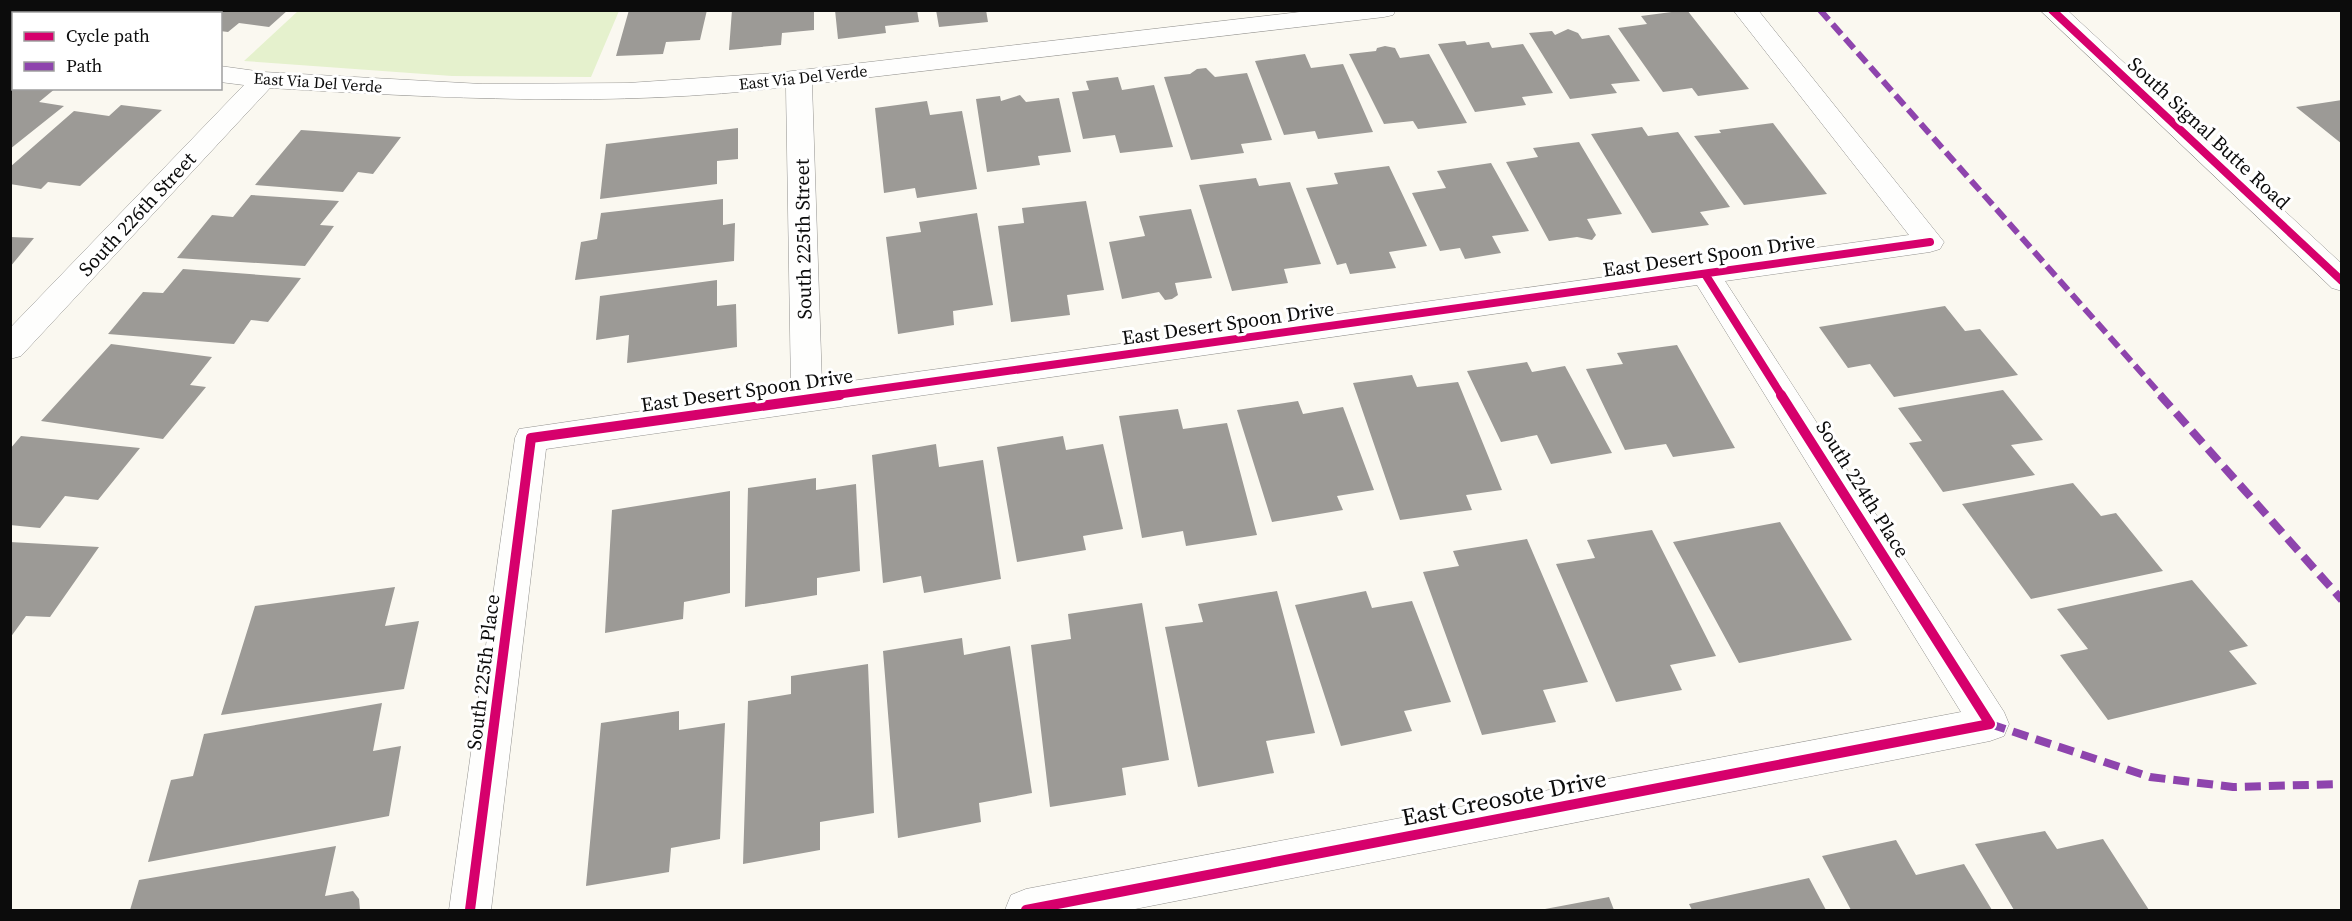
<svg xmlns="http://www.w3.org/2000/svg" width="2352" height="921" font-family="'Source Serif 4',serif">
  <rect width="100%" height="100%" fill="#faf8f0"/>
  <path fill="#e5f1cd" d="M 298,11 L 298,10 L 619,11 L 591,77 L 452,76 L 244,61 Z"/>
  <path fill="#9c9a96" d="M 120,10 L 191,10 L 187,14 L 131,14 Z
    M 205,10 L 288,10 L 269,27 L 239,23 L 228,32 L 220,31 L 220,14 L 201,14 Z
    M 629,10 L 707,10 L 700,40 L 666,42 L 663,54 L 616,56 Z
    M 732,10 L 814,10 L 814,30 L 782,33 L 781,45 L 729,50 Z
    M 835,10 L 917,10 L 919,22 L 885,26 L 886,33 L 838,39 Z
    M 936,10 L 986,10 L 988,22 L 939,27 Z
    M 1687,10 L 1749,89 L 1698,96 L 1692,88 L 1663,92 L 1618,28 L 1647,24 L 1641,16 Z
    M 1568,29 L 1578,33 L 1582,39 L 1609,35 L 1640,81 L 1611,84 L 1617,93 L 1570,99 L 1529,33 L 1552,31 L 1555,35 Z
    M 1465,41 L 1467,45 L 1489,42 L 1492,48 L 1523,44 L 1553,93 L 1522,97 L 1526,105 L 1475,112 L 1438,44 Z
    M 1385,46 L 1395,48 L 1400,58 L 1429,54 L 1467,123 L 1418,129 L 1413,121 L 1384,124 L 1349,54 L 1376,51 L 1377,48 Z
    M 1305,54 L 1311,68 L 1343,64 L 1373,132 L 1318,139 L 1315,131 L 1284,135 L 1255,61 Z
    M 1206,68 L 1215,77 L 1247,73 L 1272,140 L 1241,144 L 1244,153 L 1191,160 L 1164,77 L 1190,74 L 1197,69 Z
    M 1118,77 L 1122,90 L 1154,85 L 1173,147 L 1120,153 L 1115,135 L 1083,139 L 1072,92 L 1089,90 L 1086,81 Z
    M 12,80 L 14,88 L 56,88 L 39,102 L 64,106 L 10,149 Z
    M 1020,95 L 1026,102 L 1059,98 L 1071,152 L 1038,156 L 1040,165 L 987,172 L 976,99 L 1000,96 L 1001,101 Z
    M 2342,100 L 2342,144 L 2296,107 Z
    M 927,101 L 930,115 L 962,111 L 977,189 L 917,198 L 915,188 L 884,193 L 875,108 Z
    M 121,105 L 162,110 L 80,186 L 48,182 L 41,189 L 10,184 L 10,167 L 74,111 L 109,116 Z
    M 1773,123 L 1827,194 L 1744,205 L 1694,136 L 1721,133 L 1719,130 Z
    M 1642,127 L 1648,136 L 1678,132 L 1730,207 L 1700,212 L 1709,225 L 1652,233 L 1591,134 Z
    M 738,128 L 738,159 L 717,161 L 717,184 L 600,199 L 606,144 Z
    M 301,130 L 401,137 L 373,174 L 358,172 L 343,192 L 255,185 Z
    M 1579,142 L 1622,214 L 1587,219 L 1596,235 L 1592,240 L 1577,237 L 1549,241 L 1506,162 L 1538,157 L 1533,148 Z
    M 1491,163 L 1529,231 L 1492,236 L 1501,253 L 1465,259 L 1460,248 L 1440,251 L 1412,193 L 1446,188 L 1437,171 Z
    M 1389,166 L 1427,246 L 1389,252 L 1396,268 L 1350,274 L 1346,263 L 1337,265 L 1306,188 L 1338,184 L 1334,173 Z
    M 1256,178 L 1259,186 L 1290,182 L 1321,264 L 1284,269 L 1288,283 L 1232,291 L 1199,185 Z
    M 251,195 L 339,201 L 320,225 L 334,226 L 305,266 L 177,258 L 212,215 L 233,217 Z
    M 723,199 L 723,225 L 735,223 L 734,261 L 575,280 L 581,242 L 597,239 L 601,213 Z
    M 1086,201 L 1104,290 L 1067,295 L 1070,315 L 1011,322 L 998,226 L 1024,223 L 1022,208 Z
    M 1191,209 L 1212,278 L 1175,283 L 1178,295 L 1172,299 L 1165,300 L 1159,292 L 1122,299 L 1109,242 L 1145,236 L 1139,216 Z
    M 977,213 L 993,305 L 953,311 L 954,325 L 898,334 L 886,237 L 921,232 L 919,222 Z
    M 10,237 L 34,238 L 10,267 Z
    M 183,269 L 301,278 L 268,322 L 251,320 L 234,344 L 108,334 L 143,292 L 163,293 Z
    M 717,280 L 717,306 L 736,304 L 737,347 L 627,363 L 629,335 L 596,340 L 600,296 Z
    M 1945,306 L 1965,331 L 1980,329 L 2018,375 L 1894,397 L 1870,364 L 1848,368 L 1819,327 Z
    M 111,344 L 212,357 L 190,385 L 206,387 L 163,439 L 41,421 Z
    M 1677,345 L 1735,448 L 1673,457 L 1666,444 L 1625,450 L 1586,369 L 1623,364 L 1617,353 Z
    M 1527,362 L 1532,372 L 1565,366 L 1612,453 L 1551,464 L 1537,435 L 1501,442 L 1467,371 Z
    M 1412,375 L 1417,387 L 1458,382 L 1502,490 L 1466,495 L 1472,510 L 1400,520 L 1353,383 Z
    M 2003,390 L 2043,440 L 2011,445 L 2035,475 L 1943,492 L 1909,443 L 1922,441 L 1898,408 Z
    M 1298,401 L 1303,414 L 1343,407 L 1374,490 L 1337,496 L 1343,510 L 1272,522 L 1237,410 Z
    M 1178,409 L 1183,429 L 1227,423 L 1257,535 L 1186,546 L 1183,531 L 1142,538 L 1119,416 Z
    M 21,436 L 140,448 L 98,500 L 65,496 L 40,528 L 10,525 L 10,449 Z
    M 1063,436 L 1066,450 L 1103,444 L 1123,529 L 1083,536 L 1086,550 L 1017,562 L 997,447 Z
    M 936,444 L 939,467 L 983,460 L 1001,579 L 924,593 L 921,576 L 883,583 L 872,455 Z
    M 816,478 L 816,490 L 856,484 L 860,571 L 817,578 L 817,595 L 745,607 L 748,488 Z
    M 2073,483 L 2101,516 L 2116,513 L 2163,571 L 2031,599 L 1962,504 Z
    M 730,491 L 730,593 L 684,602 L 683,619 L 605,633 L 612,510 Z
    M 1780,522 L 1852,640 L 1739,663 L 1673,542 Z
    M 1652,530 L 1716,656 L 1670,665 L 1682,690 L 1616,702 L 1556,564 L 1595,558 L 1587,540 Z
    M 1527,539 L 1588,682 L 1543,690 L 1556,722 L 1482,735 L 1423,572 L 1459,566 L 1453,551 Z
    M 10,542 L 99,547 L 50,617 L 26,616 L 10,638 Z
    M 2192,580 L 2248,646 L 2229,651 L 2257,684 L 2108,720 L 2060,655 L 2088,649 L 2057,609 Z
    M 395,587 L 385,626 L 419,621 L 404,689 L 221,715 L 255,606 Z
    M 1277,591 L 1315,733 L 1266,741 L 1274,773 L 1198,787 L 1165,627 L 1203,622 L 1198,604 Z
    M 1366,591 L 1372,608 L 1412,601 L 1451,702 L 1404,711 L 1412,731 L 1341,746 L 1295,605 Z
    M 1142,603 L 1169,760 L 1122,768 L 1126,795 L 1050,807 L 1031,645 L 1071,639 L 1068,614 Z
    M 962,638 L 964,655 L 1010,646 L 1032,793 L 979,803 L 981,822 L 898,838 L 883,651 Z
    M 868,664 L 874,813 L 820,822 L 820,850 L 743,864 L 748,701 L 791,694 L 791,676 Z
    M 382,703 L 373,751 L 401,746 L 389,816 L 148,862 L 171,780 L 193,776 L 204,734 Z
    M 679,711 L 679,730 L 725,723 L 720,839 L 671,848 L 669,872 L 586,886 L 601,723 Z
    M 2045,831 L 2057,849 L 2103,839 L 2149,910 L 2014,910 L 1975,844 Z
    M 1896,840 L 1916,875 L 1964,864 L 1992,910 L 1851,910 L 1822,856 Z
    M 336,846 L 325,896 L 353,891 L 359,899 L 360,910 L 130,910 L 139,880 Z
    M 1809,878 L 1826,910 L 1692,910 L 1689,904 Z
    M 1609,897 L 1614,910 L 1545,910 L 1545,909 Z"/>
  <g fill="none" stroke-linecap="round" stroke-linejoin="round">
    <defs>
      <path id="minor" d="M 1317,10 L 1396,10 L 1393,15 L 1384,17 L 812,84 L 822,385 L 1909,235 L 1733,10 L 1758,10 L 1944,242 L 1940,249 L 1930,252 L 1725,281 L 2004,712 L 2009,724 L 2004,736 L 1990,741 L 1130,910 L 1005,910 L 1011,895 L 1026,889 L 1961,712 L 1697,285 L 546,449 L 491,910 L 449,910 L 515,438 L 519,429 L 791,389 L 786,87 C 614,108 442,98 270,88 L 21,356 L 10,359 L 10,328 L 244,85 L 220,82 L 220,66 L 263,72 L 482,84 L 628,83 L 775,73 Z
        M 2040,10 L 2067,10 L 2342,264 L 2342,291 L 2332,288 Z
        M 10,27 L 14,27 L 14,41 L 10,41 Z"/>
    </defs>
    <use href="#minor" stroke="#93928f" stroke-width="1"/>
    <use href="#minor" fill="#fefefd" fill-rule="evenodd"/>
    <path stroke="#8e44ad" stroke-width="6" stroke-dasharray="13 6" stroke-linecap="butt" d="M 1820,10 L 2162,396"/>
    <path stroke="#8e44ad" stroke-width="8" stroke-dasharray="16 8" stroke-linecap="butt" d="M 2160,395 L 2342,600
      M 1990,724 L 2150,777 L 2233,787 L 2342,784"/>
    <defs>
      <path id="cycleway-far1" d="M 2052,10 L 2342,281
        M 1705,274 L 1782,396
        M 829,396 L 1930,242"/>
      <path id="cycleway" d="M 470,910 L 531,438 L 840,395
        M 1026,910 L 1990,724 L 1781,395"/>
    </defs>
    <use href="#cycleway-far1" stroke="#fff" stroke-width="10"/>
    <use href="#cycleway" stroke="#fff" stroke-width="14"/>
    <use href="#cycleway-far1" stroke="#d6006c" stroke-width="8"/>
    <use href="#cycleway" stroke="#d6006c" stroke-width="10"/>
  </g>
  <g text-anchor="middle" stroke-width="6" stroke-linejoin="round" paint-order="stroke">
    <g font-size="16" fill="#0c0c0c" stroke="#fff">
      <text transform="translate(803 77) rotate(-6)" y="6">East Via Del Verde</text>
      <text transform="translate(318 82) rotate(4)" y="6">East Via Del Verde</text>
    </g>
    <g font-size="20" fill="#0c0c0c" stroke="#fff">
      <text transform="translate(2209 133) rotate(43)" y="7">South Signal Butte Road</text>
      <text transform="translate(137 214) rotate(-47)" y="7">South 226th Street</text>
      <text transform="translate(803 239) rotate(-91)" y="7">South 225th Street</text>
      <text transform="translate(1709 255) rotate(-8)" y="7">East Desert Spoon Drive</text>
      <text transform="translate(1228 323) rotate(-8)" y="7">East Desert Spoon Drive</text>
      <text transform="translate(747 390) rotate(-8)" y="7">East Desert Spoon Drive</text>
      <text transform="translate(1863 489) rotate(58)" y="7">South 224th Place</text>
      <text transform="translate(483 672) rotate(-83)" y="7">South 225th Place</text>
    </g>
    <g font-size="24" fill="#0c0c0c" stroke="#fff">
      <text transform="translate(1504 798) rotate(-11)" y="8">East Creosote Drive</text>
    </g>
  </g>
  <rect width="2352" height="921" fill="none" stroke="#0c0c0c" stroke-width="24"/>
  <rect x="12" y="12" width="210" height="78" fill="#ffffff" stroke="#9e9e9e" stroke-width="1.5"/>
  <rect x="24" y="32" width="30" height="9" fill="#d6006c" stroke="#9e9e9e" stroke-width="1.5"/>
  <text x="66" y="42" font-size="18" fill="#0c0c0c">Cycle path</text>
  <rect x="24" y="62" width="30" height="9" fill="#8e44ad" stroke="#9e9e9e" stroke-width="1.5"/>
  <text x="66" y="72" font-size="18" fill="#0c0c0c">Path</text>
</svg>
